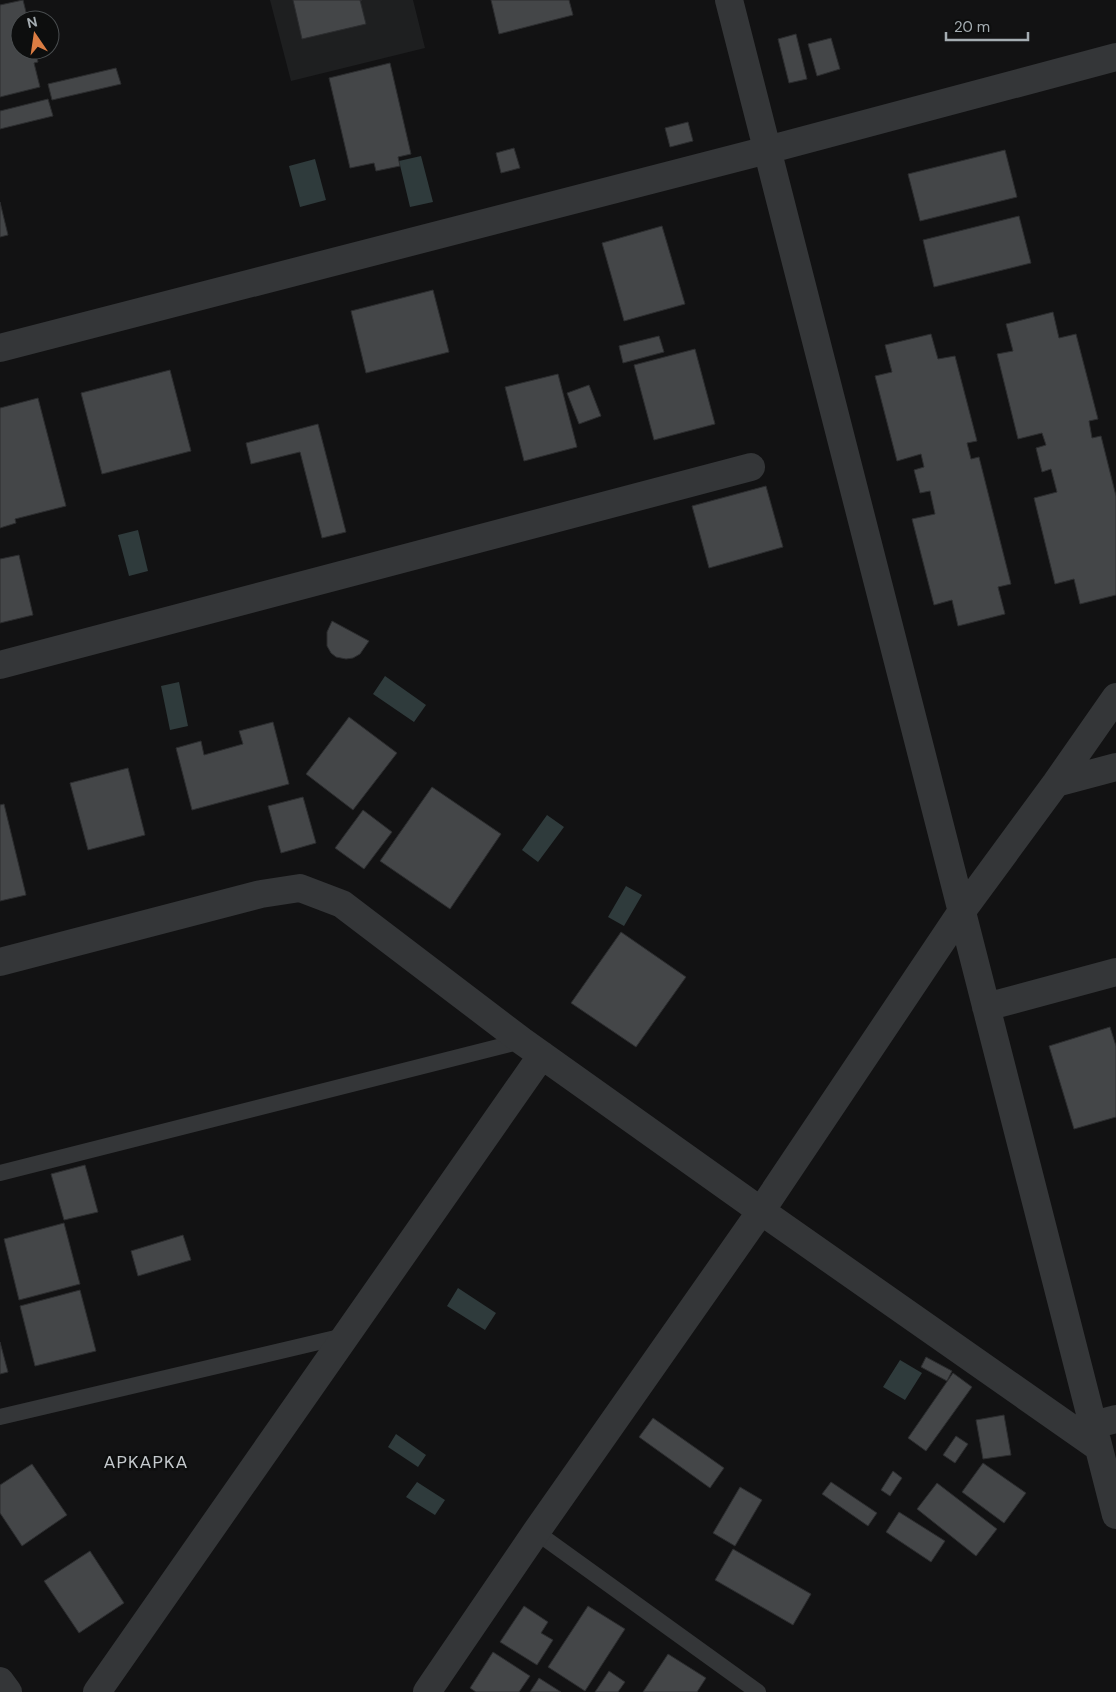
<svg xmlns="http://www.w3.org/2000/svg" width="1116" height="1692" font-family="'DM Sans',sans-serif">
  <rect width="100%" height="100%" fill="#121213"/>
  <path fill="#1e1f20" d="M 270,0 L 413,0 L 425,48 L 291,81 Z"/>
  <path fill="#2f3b3c" d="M 421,156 L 433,202 L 410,207 L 399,161 Z
    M 315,159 L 326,200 L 300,207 L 289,166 Z
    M 138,530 L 148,571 L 129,576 L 118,535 Z
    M 385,676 L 426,705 L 414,722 L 373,694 Z
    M 179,682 L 188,726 L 170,730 L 161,686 Z
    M 547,815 L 564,827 L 538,862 L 522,850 Z
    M 626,886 L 642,895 L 624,926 L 608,917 Z
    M 458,1288 L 496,1313 L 485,1330 L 447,1306 Z
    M 900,1360 L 922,1373 L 905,1400 L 883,1387 Z
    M 396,1434 L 426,1455 L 418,1467 L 388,1447 Z
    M 417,1482 L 445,1500 L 435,1515 L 406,1497 Z"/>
  <path fill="#444648" stroke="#2c2d2f" d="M 23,0 L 28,20 L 20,20 L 20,50 L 35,50 L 38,62 L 34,63 L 40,87 L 0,97 L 0,5 Z
    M 293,0 L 362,0 L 360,0 L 366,24 L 302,39 Z
    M 491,0 L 569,0 L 573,15 L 499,34 Z
    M 796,34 L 807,79 L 789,83 L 778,39 Z
    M 831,38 L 840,69 L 817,76 L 808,44 Z
    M 390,63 L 411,154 L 398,157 L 400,166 L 376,171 L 374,163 L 350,168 L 329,78 Z
    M 116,68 L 121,84 L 52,100 L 48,84 Z
    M 48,99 L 53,116 L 0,129 L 0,111 Z
    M 688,122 L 693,141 L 670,147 L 665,128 Z
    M 514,148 L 520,168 L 501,173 L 496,153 Z
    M 1005,150 L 1017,197 L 920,221 L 908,174 Z
    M 0,202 L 8,235 L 0,237 Z
    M 1019,216 L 1031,263 L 934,287 L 923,240 Z
    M 662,226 L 685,304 L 624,321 L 602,243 Z
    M 433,290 L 449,352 L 366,373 L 351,311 Z
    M 1053,312 L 1059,338 L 1076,334 L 1098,419 L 1089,421 L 1092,438 L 1101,436 L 1116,496 L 1116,595 L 1080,604 L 1074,579 L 1055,584 L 1034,498 L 1057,492 L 1051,469 L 1042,472 L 1036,448 L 1046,445 L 1042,433 L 1018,439 L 997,354 L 1013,351 L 1006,324 Z
    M 931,334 L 938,359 L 955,356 L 977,441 L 967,443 L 971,459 L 979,457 L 1011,584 L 998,587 L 1005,614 L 958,626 L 952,600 L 934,605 L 912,519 L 935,514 L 930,491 L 920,493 L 914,470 L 924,467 L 921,454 L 897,461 L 875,376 L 892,372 L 885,345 Z
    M 659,336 L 664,352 L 623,363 L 619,346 Z
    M 695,349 L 715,424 L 654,440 L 634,365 Z
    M 170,370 L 191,451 L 102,474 L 81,393 Z
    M 558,374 L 577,447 L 524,461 L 505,387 Z
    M 589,385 L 601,416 L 579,424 L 567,393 Z
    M 38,398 L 66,506 L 15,519 L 16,523 L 0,528 L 0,408 Z
    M 318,424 L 346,532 L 322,538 L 300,452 L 251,464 L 246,443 Z
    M 766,486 L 783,547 L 709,568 L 692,506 Z
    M 19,555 L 33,615 L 0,623 L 0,559 Z
    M 332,621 L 369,641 L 360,654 L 353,658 L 346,659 L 336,657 L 331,653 L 327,646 L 327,632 Z
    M 349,717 L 397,753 L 353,810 L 306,774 Z
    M 273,722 L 289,784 L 192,810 L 176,748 L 201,741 L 204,755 L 243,744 L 239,731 Z
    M 128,768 L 145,835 L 88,850 L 70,783 Z
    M 432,787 L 501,834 L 450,909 L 380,861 Z
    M 303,797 L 316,843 L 281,853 L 268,806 Z
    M 4,804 L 26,895 L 0,901 L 0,805 Z
    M 363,810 L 392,832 L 364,869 L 335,848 Z
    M 621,932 L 686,977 L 636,1047 L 571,1003 Z
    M 1110,1027 L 1116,1046 L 1116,1117 L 1074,1129 L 1049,1046 Z
    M 85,1165 L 98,1212 L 64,1220 L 51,1174 Z
    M 64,1223 L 80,1284 L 19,1300 L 4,1239 Z
    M 183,1235 L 191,1260 L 138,1276 L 131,1251 Z
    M 80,1290 L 96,1351 L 35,1366 L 20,1306 Z
    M 0,1342 L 8,1372 L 0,1374 Z
    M 926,1357 L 952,1371 L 947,1381 L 921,1367 Z
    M 953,1373 L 972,1387 L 926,1451 L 908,1438 Z
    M 1004,1415 L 1011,1455 L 983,1459 L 976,1420 Z
    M 653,1418 L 724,1468 L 710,1488 L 639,1437 Z
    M 956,1436 L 968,1444 L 955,1463 L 943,1455 Z
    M 983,1463 L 1026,1493 L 1004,1523 L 962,1492 Z
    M 32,1464 L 67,1515 L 22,1546 L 0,1513 L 0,1485 Z
    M 893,1471 L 902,1478 L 890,1496 L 881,1490 Z
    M 831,1482 L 877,1513 L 868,1526 L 822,1494 Z
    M 937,1483 L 997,1529 L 976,1556 L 917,1509 Z
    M 740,1487 L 762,1500 L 735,1546 L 713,1533 Z
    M 899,1512 L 945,1541 L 931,1562 L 886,1532 Z
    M 733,1549 L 811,1594 L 793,1625 L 715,1580 Z
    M 90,1551 L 124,1603 L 79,1633 L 44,1581 Z
    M 524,1606 L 548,1622 L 541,1633 L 553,1640 L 537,1665 L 500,1642 Z
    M 588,1606 L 625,1629 L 585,1691 L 548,1667 Z
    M 493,1652 L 530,1676 L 519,1692 L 476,1692 L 470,1688 Z
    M 668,1654 L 706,1678 L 697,1692 L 643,1692 Z
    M 609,1671 L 625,1682 L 618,1692 L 595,1692 Z
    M 539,1678 L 561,1692 L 530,1692 Z"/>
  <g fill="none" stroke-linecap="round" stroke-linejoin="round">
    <path stroke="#343638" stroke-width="16" d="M 0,1173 L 522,1041
      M 0,1417 L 344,1336
      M 536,1532 L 758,1692"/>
    <path stroke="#343638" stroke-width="28" d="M 729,0 L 1116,1515
      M 0,348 L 767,150 L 1116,57
      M 0,665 L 751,467
      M 1056,783 L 1116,767
      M 0,962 L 261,894 L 300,888 L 342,904 L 522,1041 L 761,1211 L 1098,1447
      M 986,1007 L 1116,972
      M 1093,1425 L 1116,1419
      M 0,1681 L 8,1692
      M 97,1692 L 542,1055
      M 427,1692 L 536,1532 L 761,1211 L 962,911 L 1056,783 L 1116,697"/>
  </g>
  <g text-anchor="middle" stroke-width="5" stroke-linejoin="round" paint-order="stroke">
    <g font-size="18" letter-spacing="1" fill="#c6cbcf" stroke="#0d0e0e">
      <text x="146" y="1468">APKAPKA</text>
    </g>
  </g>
  <g transform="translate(35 35) rotate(347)"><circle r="24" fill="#0d0e0e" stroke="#4a4e50"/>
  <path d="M0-4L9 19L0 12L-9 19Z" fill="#db7d43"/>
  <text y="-8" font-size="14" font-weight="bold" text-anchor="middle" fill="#a5adb2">N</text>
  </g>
  <path d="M946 32v8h82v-8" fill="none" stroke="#a5adb2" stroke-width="2.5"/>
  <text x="954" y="32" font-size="15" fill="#a5adb2" stroke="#0d0e0e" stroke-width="4" paint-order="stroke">20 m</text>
</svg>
